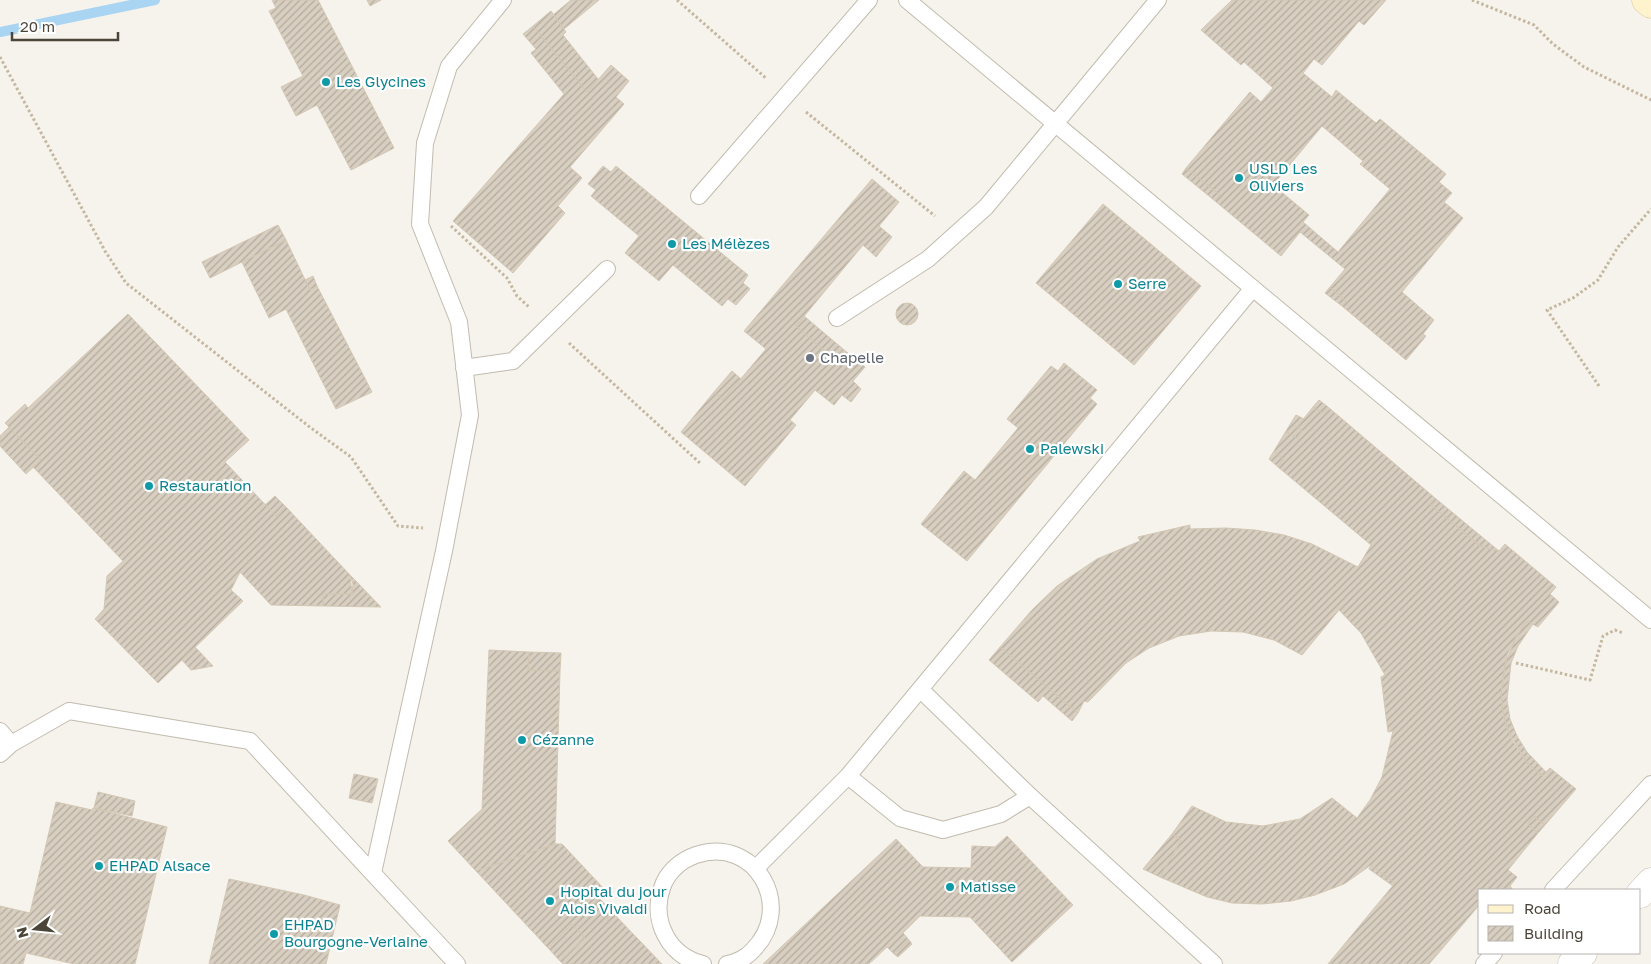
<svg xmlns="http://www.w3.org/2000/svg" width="1651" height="964" font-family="'Golos Text',sans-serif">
  <defs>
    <pattern id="building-hatch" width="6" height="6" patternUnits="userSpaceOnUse" patternTransform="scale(1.25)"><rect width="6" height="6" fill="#d8cfc1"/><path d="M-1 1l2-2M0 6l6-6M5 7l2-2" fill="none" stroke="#b1aa9e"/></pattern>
  </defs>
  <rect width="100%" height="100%" fill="#f6f3ec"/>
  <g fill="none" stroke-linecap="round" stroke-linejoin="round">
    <path stroke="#a9d4f2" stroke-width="10" d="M 0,32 L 155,0"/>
  </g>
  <path fill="url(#building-hatch)" stroke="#d3c7b4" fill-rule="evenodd" d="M 272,0 L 318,0 L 394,148 L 351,170 L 317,105 L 296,116 L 281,87 L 303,76 L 269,11 L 276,8 Z
    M 367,0 L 381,0 L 370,6 Z
    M 571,0 L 599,0 L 564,29 L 553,15 Z
    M 1232,0 L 1386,0 L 1364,25 L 1359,21 L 1322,65 L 1314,59 L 1303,73 L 1332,97 L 1336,90 L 1376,123 L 1380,119 L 1446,174 L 1439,182 L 1452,193 L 1444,202 L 1463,218 L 1402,292 L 1434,320 L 1423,334 L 1426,336 L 1406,360 L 1342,306 L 1346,301 L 1330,287 L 1345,269 L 1300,232 L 1281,256 L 1215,201 L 1220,195 L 1186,168 L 1250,92 L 1261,102 L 1273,88 L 1244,62 L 1241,65 L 1201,30 ZM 1322,126 L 1363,161 L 1360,164 L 1390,189 L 1338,252 L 1303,222 L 1309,215 L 1273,185 Z
    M 551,11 L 566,32 L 563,35 L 598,79 L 587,92 L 533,26 Z
    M 533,26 L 587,92 L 611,65 L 629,81 L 616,97 L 624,104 L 570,167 L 582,178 L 558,206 L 565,213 L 513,273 L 453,221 L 564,94 L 531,53 L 536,49 L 523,34 Z
    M 603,166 L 611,172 L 616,166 L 748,275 L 743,283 L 750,289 L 736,305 L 728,299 L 722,306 L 673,265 L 659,281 L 625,253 L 639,236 L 591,196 L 596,190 L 588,184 Z
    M 1186,168 L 1220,195 L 1215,201 L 1182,174 Z
    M 872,179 L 899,202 L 879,226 L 892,237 L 876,257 L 863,245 L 796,326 L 834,359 L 843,349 L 865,367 L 853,381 L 861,389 L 851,402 L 842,395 L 834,405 L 815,390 L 790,420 L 796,425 L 745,486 L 681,432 L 714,392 L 723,400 L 766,349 L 744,331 Z
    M 1103,204 L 1201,286 L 1134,365 L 1036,283 Z
    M 278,225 L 286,240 L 210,278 L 202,262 Z
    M 286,240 L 310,290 L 317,286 L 372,392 L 336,409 L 286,309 L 269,318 L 242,262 Z
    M 313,276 L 317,286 L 310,290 L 305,280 Z
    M 1330,287 L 1346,301 L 1342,306 L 1325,293 Z
    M896 314a11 11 0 1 1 22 0a11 11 0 1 1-22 0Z
    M 128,314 L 249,440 L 225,462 L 276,516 L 286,507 L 350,575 L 353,584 L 352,594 L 323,594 L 323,606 L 271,605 L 240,572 L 231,590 L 243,601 L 158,683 L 95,619 L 104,609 L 107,576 L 123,561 L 33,467 L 41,460 L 5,423 L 25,404 L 28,408 Z
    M 804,316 L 843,349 L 834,359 L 796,326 Z
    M 1064,363 L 1097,390 L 1090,398 L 1097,404 L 967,561 L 921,524 L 964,471 L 975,480 L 1018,428 L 1007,419 L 1051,366 L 1058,371 Z
    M 732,371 L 741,379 L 723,400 L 714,392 Z
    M 1319,400 L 1328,407 L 1322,413 L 1313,407 Z
    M 1313,407 L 1322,413 L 1328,407 L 1435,498 L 1430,504 L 1480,546 L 1499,551 L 1505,544 L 1556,587 L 1550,594 L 1559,602 L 1538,627 L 1527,621 L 1516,637 L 1505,664 L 1501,693 L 1503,713 L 1508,731 L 1528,764 L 1542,776 L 1550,768 L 1576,789 L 1545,825 L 1534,816 L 1528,824 L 1538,833 L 1508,870 L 1517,877 L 1510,886 L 1513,890 L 1480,890 L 1480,904 L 1442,949 L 1440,947 L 1422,964 L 1328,964 L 1395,883 L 1371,865 L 1344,884 L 1315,895 L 1291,901 L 1262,904 L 1232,903 L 1207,897 L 1160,877 L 1181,840 L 1172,834 L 1192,806 L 1226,822 L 1263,826 L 1300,819 L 1332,798 L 1357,818 L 1370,800 L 1382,777 L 1393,731 L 1388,732 L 1381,677 L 1385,675 L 1361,633 L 1339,610 L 1302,655 L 1274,640 L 1243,632 L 1211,631 L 1179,636 L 1149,648 L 1126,663 L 1088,702 L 1084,701 L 1078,713 L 1000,647 L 1032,610 L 1057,586 L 1097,559 L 1140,541 L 1138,537 L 1190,525 L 1190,529 L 1226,528 L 1255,530 L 1284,535 L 1312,544 L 1358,567 L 1371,545 L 1278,467 L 1283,459 L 1274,451 L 1286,431 L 1297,438 L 1302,430 L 1297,427 Z
    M 1296,415 L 1304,419 L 1297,427 L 1302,430 L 1297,438 L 1286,431 Z
    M 9,427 L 41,460 L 26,474 L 0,446 L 0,436 Z
    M 1274,451 L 1283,459 L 1278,467 L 1269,459 Z
    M 275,496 L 286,507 L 276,516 L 265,505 Z
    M 1435,498 L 1499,551 L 1480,546 L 1430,504 Z
    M 350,575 L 381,607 L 323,606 L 323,594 L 352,594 Z
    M 1527,621 L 1533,624 L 1518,646 L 1511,663 L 1507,700 L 1510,719 L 1517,736 L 1527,752 L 1546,772 L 1542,776 L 1528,764 L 1512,740 L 1503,713 L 1501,693 L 1507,655 L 1516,637 Z
    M 195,647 L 213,666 L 191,670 L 182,660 Z
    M 1000,647 L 1078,713 L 1072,721 L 1043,696 L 1038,702 L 989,660 Z
    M 489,650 L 529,652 L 528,670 L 560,671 L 555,844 L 476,871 L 448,841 L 482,809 Z
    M 529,652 L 561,653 L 560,671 L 528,670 Z
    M 354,774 L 378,779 L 372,803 L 349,798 Z
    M 98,792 L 135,801 L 132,816 L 94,808 Z
    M 56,802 L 92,810 L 93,808 L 167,827 L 135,964 L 74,964 L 26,953 L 23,964 L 0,964 L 0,906 L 30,913 Z
    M 1534,816 L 1545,825 L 1538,833 L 1528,824 Z
    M 1172,834 L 1181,840 L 1160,877 L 1143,869 Z
    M 1007,836 L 1073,905 L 1012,962 L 970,917 L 920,916 L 903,933 L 909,940 L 894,954 L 887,947 L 869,964 L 763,964 L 896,839 L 923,867 L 971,868 L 972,846 L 995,847 Z
    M 555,844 L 562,844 L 606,891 L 593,905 L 607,919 L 613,913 L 662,964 L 563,964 L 560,961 L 585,938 L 572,924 L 548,948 L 476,871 Z
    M 1371,865 L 1395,883 L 1393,886 L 1369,869 Z
    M 229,879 L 304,895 L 340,905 L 326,964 L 209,964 Z
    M 599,898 L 613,913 L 607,919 L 593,905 Z
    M 572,924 L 585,938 L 560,961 L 548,948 Z
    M 909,940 L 912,944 L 898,957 L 894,954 Z
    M 1440,947 L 1442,949 L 1429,964 L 1422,964 Z"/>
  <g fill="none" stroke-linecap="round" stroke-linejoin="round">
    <defs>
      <path id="service" d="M 907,0 L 1651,620
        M 699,196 L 869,0
        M 837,318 L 928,259 L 986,207 L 1158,0
        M 464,368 L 513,361 L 607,269
        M 921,690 L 1030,796 L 1214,964
        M 0,731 L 11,744
        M 0,754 L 11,744 L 69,711 L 250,741 L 457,964
        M 848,776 L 900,818 L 943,830 L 1001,814 L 1030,796
        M 756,868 L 848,776 L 1253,288
        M 373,873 L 444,551 L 470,415 L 459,322 L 420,224 L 425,143 L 449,66 L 503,0
        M 1553,890 L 1651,784
        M 703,964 C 668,956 651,920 662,888 C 667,872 681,860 696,855 C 755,835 796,907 753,950 C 747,957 736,963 727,964
        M 1484,964 L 1494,953"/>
      <path id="minor" d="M 1640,894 L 1651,882
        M 1572,964 L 1583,953"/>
      <path id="secondary" d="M 1646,0 L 1651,4"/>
    </defs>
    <use href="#service" stroke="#c2bbae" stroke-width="18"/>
    <use href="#minor" stroke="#c2bbae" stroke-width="29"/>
    <use href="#secondary" stroke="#d6c79b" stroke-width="29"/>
    <path stroke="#c4b79f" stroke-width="3" stroke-dasharray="2.5 2.5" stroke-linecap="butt" d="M 677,0 L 767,79
      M 1472,0 L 1534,25 L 1553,44 L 1584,67 L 1651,100
      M 0,57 L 105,251 L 126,283 L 311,428 L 351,457 L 398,526 L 423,528
      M 806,112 L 935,216
      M 451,226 L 507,278 L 517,296 L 529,307
      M 569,343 L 701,464
      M 1599,386 L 1547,310 L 1573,298 L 1598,280 L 1618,247 L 1651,209
      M 1516,663 L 1590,680 L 1603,636 L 1615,630 L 1623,633"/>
    <use href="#service" stroke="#fff" stroke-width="16"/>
    <use href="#minor" stroke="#fff" stroke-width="28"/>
    <use href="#secondary" stroke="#fff3cd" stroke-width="28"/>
  </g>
  <g fill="#0f9aa8" stroke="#fff" stroke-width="2">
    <circle cx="326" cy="82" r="5"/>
    <circle cx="1239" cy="178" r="5"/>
    <circle cx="672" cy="244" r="5"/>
    <circle cx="1118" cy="284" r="5"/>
    <circle cx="1030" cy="449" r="5"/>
    <circle cx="149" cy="486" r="5"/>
    <circle cx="522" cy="740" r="5"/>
    <circle cx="99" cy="866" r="5"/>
    <circle cx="950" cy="887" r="5"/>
    <circle cx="550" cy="901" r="5"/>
    <circle cx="274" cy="934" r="5"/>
  </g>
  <circle fill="#6b7280" stroke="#fff" stroke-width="2" cx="810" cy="358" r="5"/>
  <g text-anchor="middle" stroke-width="4.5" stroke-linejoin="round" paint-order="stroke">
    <g font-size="15" fill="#0d838f" stroke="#fff" text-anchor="start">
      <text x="336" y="87">Les Glycines</text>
      <text x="1249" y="174">USLD Les<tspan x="1249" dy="17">Oliviers</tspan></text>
      <text x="682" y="249">Les Mélèzes</text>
      <text x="1128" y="289">Serre</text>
      <text x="1040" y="454">Palewski</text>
      <text x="159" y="491">Restauration</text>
      <text x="532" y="745">Cézanne</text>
      <text x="109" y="871">EHPAD Alsace</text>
      <text x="960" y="892">Matisse</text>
      <text x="560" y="897">Hopital du jour<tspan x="560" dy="17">Alois Vivaldi</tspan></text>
      <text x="284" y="930">EHPAD<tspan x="284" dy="17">Bourgogne-Verlaine</tspan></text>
    </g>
    <g font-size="15" fill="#5b616d" stroke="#fff" text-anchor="start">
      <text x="820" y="363">Chapelle</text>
    </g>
  </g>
  <rect x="1478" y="889" width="162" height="65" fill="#ffffff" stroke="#b7b4b0"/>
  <rect x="1488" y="905" width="25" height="8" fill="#fff3cd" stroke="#b7b4b0"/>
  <text x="1524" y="914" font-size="15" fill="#4b4439">Road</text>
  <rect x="1488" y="926" width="25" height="15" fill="url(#building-hatch)" stroke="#b7b4b0"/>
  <text x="1524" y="939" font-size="15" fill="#4b4439">Building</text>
  <g transform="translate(35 929) rotate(254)" stroke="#ffffff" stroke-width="4" paint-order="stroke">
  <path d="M0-4L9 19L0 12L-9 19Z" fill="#4b4439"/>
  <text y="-8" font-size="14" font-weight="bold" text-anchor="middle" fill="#4b4439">N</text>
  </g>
  <path d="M12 32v8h106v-8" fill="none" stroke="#4b4439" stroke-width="2.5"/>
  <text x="20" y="32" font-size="15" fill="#4b4439" stroke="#ffffff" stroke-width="4" paint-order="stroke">20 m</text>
</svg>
